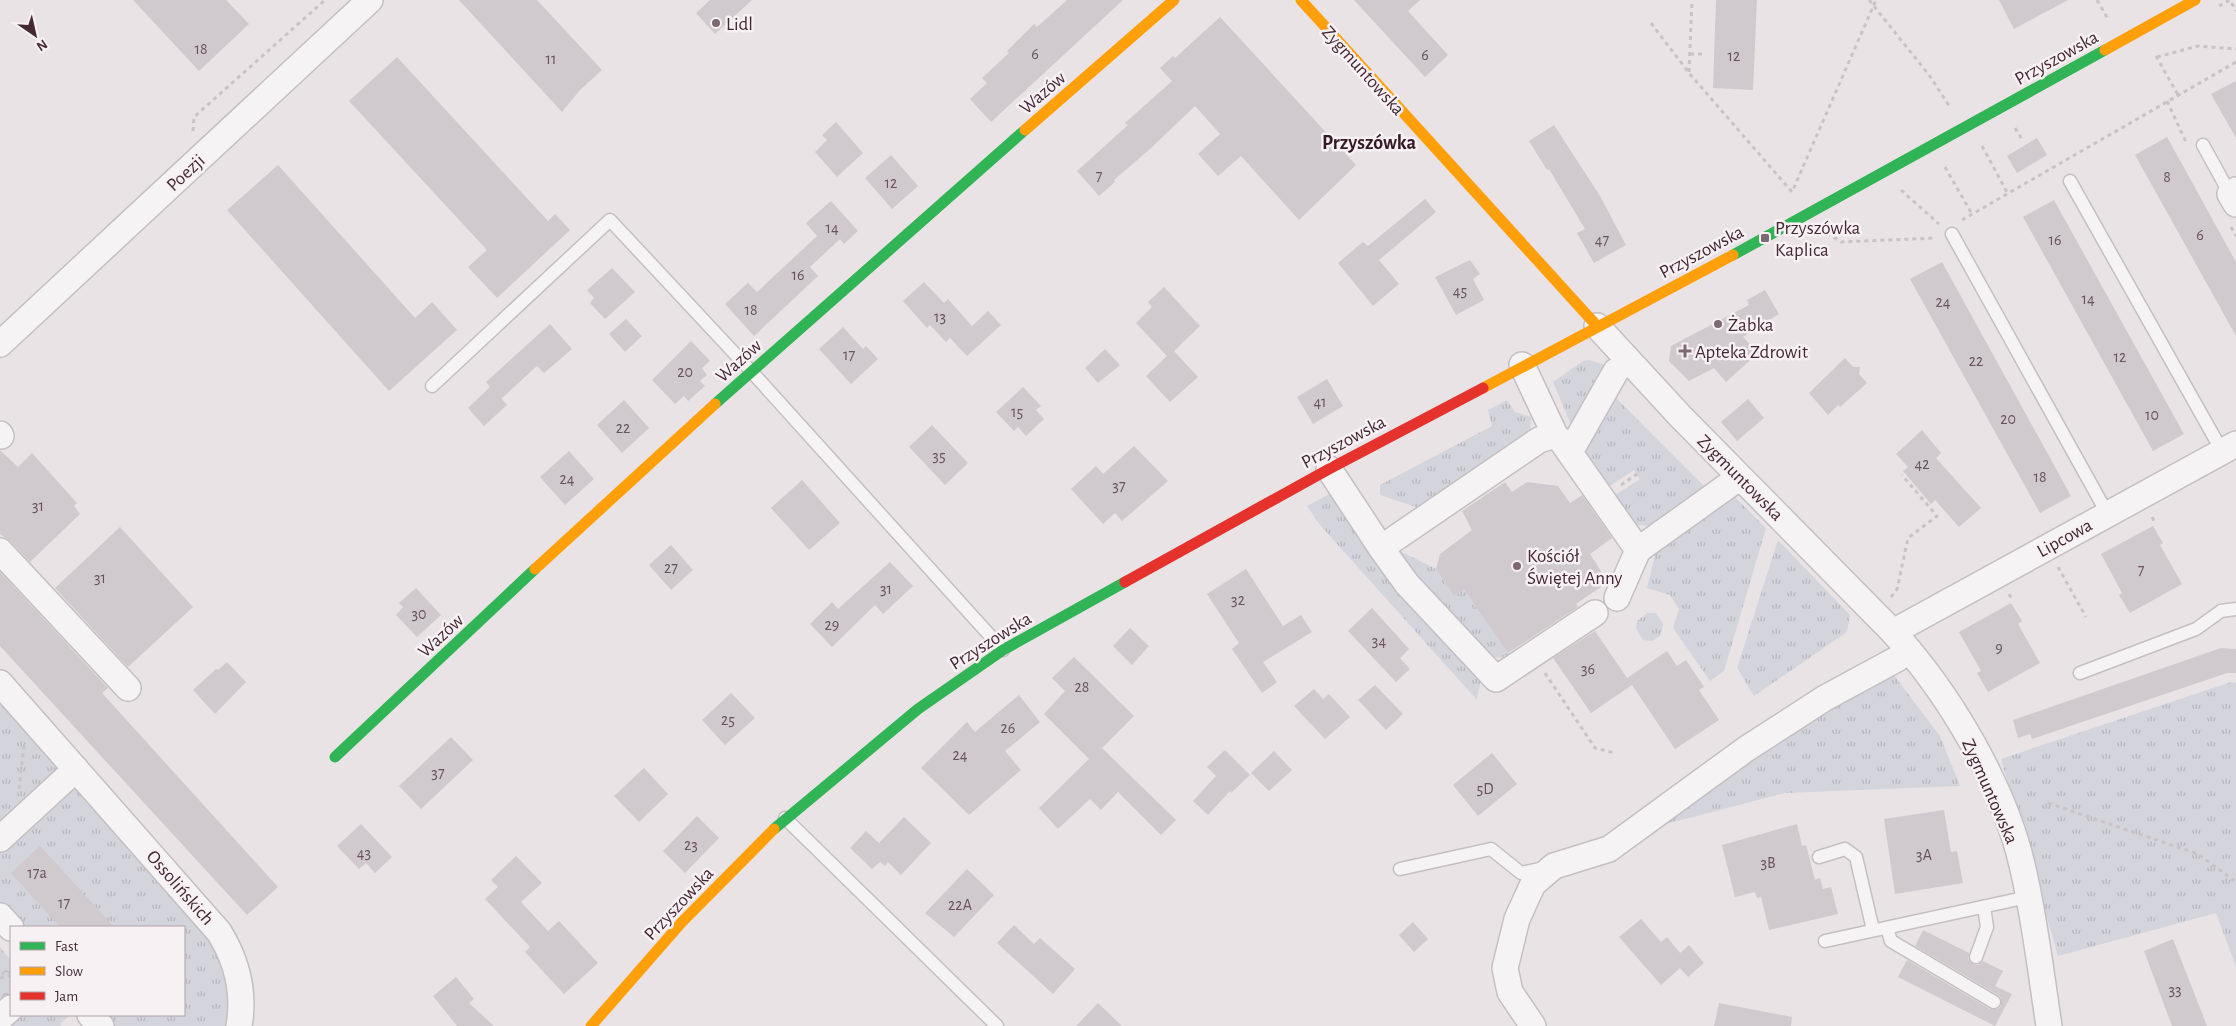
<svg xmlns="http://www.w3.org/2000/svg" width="2236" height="1026" font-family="'Alegreya Sans',sans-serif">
  <defs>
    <pattern id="grass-tufts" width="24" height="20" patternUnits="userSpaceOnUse" patternTransform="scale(1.25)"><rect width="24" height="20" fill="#d4d4dd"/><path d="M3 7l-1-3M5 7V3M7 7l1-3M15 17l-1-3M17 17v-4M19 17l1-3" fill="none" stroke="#b7b6be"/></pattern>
    <pattern id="forest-crowns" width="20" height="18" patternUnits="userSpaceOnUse" patternTransform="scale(1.25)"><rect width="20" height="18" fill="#d4d4dd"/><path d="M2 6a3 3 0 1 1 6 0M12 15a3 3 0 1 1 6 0" fill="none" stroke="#b7b6be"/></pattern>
  </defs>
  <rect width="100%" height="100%" fill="#e9e3e6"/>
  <path fill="url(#grass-tufts)" d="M 1589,360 L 1603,364 L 1608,371 L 1574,432 L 1553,382 L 1583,361 Z
    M 1611,393 L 1706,488 L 1651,526 L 1630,525 L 1612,497 L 1640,479 L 1634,470 L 1607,488 L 1579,447 Z
    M 1507,400 L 1515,412 L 1531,417 L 1530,436 L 1422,509 L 1380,495 L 1380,485 L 1492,426 L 1488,410 Z
    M 1333,492 L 1482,675 L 1477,700 L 1320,525 L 1307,506 Z
    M 1734,496 L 1766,528 L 1724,671 L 1710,681 L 1673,628 L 1679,609 L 1670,595 L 1647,588 L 1657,547 Z
    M 1778,540 L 1850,615 L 1847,632 L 1754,696 L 1737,668 Z
    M 1400,551 L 1436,569 L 1454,596 L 1464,589 L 1509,654 L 1501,658 L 1487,656 L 1395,555 Z
    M 1647,613 L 1656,613 L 1663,624 L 1661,635 L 1652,641 L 1643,640 L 1636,629 L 1637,621 Z
    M 1890,670 L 1940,736 L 1960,786 L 1785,793 L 1647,829 L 1740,762 Z
    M 2231,682 L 2236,683 L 2236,967 L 2216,913 L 2058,956 L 2001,759 Z
    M 0,704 L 76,769 L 219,932 L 239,1026 L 102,1026 L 92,1015 L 184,1015 L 184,927 L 11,927 L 0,915 Z
    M 3,1015 L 70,1015 L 60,1024 L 61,1026 L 12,1026 Z"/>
  <path fill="url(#forest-crowns)" d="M 0,947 L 11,960 L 11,1008 L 0,1019 Z"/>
  <path fill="#d0c9cd" d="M 133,0 L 226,0 L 249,24 L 199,71 Z
    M 459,0 L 537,0 L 602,70 L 580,90 L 562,112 Z
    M 710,0 L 752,0 L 715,34 L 696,13 Z
    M 1067,0 L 1123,0 L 991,122 L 970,99 L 987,83 L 982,78 L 1009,53 L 1007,51 L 1034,24 L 1037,27 Z
    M 1354,0 L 1420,0 L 1408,11 L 1448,55 L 1425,77 Z
    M 1716,0 L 1757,0 L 1753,90 L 1713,88 Z
    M 1999,0 L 2068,0 L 2014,29 Z
    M 1220,17 L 1356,165 L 1299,220 L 1241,156 L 1218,176 L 1198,154 L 1220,134 L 1195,106 L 1150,149 L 1114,180 L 1115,182 L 1099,196 L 1077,171 L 1128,125 L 1125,123 L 1172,81 L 1160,68 L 1173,56 L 1175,58 Z
    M 397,57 L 548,221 L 555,214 L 570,230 L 497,298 L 468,267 L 487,250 L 349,101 Z
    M 2236,81 L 2236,138 L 2211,94 Z
    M 836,122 L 863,153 L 837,177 L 815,152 L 827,140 L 822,135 Z
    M 1554,125 L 1600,196 L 1626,245 L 1594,263 L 1577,233 L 1585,229 L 1549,169 L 1547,170 L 1529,141 Z
    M 2167,137 L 2236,262 L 2236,336 L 2135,155 Z
    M 2037,138 L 2047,155 L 2017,173 L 2007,156 Z
    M 891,155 L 918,186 L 892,209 L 865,178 Z
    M 278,165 L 415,318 L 432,302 L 457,330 L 389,391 L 227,210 Z
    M 1425,199 L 1436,212 L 1379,260 L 1399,284 L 1373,306 L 1338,263 L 1363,242 L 1368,246 Z
    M 2054,200 L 2184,434 L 2153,451 L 2023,217 Z
    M 831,201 L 858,231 L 844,244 L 840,239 L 810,267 L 818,276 L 754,336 L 725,304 L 748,283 L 757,292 L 817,236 L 806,223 Z
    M 1470,260 L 1480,274 L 1473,279 L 1484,300 L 1456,315 L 1435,277 Z
    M 1942,262 L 2071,496 L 2040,513 L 1910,279 Z
    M 612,268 L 635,292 L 605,319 L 590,303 L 594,298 L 587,290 Z
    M 924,282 L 944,303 L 948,299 L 972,326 L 988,311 L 1001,325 L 967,356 L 950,338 L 946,342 L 930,325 L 927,328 L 903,301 Z
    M 1164,287 L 1200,326 L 1174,351 L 1198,377 L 1170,402 L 1146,376 L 1167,356 L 1136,323 L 1152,307 L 1148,302 Z
    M 1765,290 L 1779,314 L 1743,337 L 1758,353 L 1726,382 L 1714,368 L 1689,381 L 1669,361 L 1671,346 L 1749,305 L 1747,300 Z
    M 626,319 L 642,336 L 625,352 L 609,334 Z
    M 550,324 L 572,349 L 544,373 L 537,366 L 501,399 L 494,390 L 507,405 L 484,426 L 468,408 L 490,387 L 486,382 Z
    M 843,327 L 863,349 L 866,346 L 878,359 L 851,384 L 819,349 Z
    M 691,341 L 710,361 L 702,368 L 707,375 L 700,381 L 705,386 L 688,401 L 684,396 L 675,404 L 652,380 Z
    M 1105,349 L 1120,365 L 1098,383 L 1085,368 Z
    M 1845,358 L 1853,367 L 1860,367 L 1859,374 L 1867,383 L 1840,407 L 1838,405 L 1828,415 L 1809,393 Z
    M 1327,379 L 1343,406 L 1313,424 L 1297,397 Z
    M 1023,387 L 1041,406 L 1036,410 L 1044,419 L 1026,436 L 1018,427 L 1014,431 L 996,412 Z
    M 1748,399 L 1764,418 L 1737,441 L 1721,422 Z
    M 624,400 L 649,428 L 622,453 L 597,425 Z
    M 932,425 L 968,463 L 945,485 L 909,447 Z
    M 1922,430 L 1941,453 L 1936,458 L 1981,508 L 1959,527 L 1935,500 L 1931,504 L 1903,471 L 1908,467 L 1896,454 Z
    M 1134,446 L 1168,481 L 1122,521 L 1115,513 L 1103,524 L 1071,489 L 1096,466 L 1103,474 Z
    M 0,450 L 18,467 L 32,453 L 77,503 L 74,506 L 80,514 L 30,562 L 10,541 L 0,534 Z
    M 569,451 L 594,479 L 565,505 L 540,477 Z
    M 802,480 L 840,523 L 809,550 L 771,508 Z
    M 1505,482 L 1512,492 L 1527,482 L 1558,486 L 1570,503 L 1582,495 L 1612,538 L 1590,554 L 1608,582 L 1576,604 L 1578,607 L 1508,653 L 1464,589 L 1454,596 L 1436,569 L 1440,554 L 1472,530 L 1462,511 Z
    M 2153,526 L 2163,543 L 2160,545 L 2182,584 L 2130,613 L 2119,595 L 2122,593 L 2101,554 Z
    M 120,527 L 193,607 L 128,667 L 55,588 Z
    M 671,545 L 693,570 L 671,590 L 649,565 Z
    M 890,562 L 913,586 L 883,614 L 875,605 L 832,647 L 810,624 L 832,602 L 838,609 Z
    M 1246,569 L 1283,626 L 1301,615 L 1312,632 L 1263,662 L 1277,682 L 1262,693 L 1232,649 L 1239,643 L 1207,594 Z
    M 0,572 L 108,688 L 102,693 L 278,887 L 247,915 L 0,646 Z
    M 416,588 L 441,615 L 417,637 L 396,615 L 403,607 L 399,603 Z
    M 2011,603 L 2022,621 L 2018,624 L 2040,663 L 1988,692 L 1977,673 L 1981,671 L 1959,632 Z
    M 1372,608 L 1409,649 L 1400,658 L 1410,669 L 1396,682 L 1348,631 Z
    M 1130,628 L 1149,646 L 1132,665 L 1113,646 Z
    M 1595,631 L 1627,678 L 1667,651 L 1677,666 L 1686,660 L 1704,687 L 1699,690 L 1719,720 L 1675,749 L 1632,685 L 1591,713 L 1553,658 Z
    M 2221,648 L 2236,649 L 2236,673 L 2227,673 L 2032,739 L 2030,734 L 2018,738 L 2013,720 Z
    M 1074,657 L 1134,716 L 1102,748 L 1176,820 L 1161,835 L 1118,792 L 1101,810 L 1090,799 L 1058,829 L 1039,808 L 1089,759 L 1044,714 L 1065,691 L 1052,678 Z
    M 227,662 L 246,682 L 215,714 L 193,690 L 216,669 L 218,670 Z
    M 1375,685 L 1403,714 L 1386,730 L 1358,700 Z
    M 1314,689 L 1323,699 L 1329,694 L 1350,717 L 1325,739 L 1294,706 Z
    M 731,693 L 755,718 L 725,745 L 702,720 Z
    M 1019,695 L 1040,722 L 1005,751 L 1021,770 L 969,815 L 921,768 L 967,722 L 975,732 Z
    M 451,737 L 473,760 L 421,809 L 399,786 Z
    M 1225,750 L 1250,775 L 1231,793 L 1230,791 L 1208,815 L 1193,801 L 1216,776 L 1207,767 Z
    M 1274,751 L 1292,770 L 1269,791 L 1251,773 Z
    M 1492,753 L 1517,784 L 1478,816 L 1453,785 Z
    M 644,768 L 668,794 L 639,822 L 614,796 Z
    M 1944,810 L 1951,852 L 1957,851 L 1963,883 L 1895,894 L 1884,819 Z
    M 697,816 L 719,838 L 685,873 L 663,851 Z
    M 904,817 L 931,843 L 901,875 L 888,862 L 885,866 L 880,862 L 872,869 L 850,848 L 866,831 L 879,843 Z
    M 361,824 L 392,857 L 375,873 L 366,863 L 359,869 L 337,846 Z
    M 1797,824 L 1802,846 L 1806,845 L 1815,880 L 1820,878 L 1823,889 L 1831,887 L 1838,914 L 1769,930 L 1761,897 L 1757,898 L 1755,892 L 1735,897 L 1722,845 Z
    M 40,846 L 62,870 L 114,927 L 60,927 L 11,873 Z
    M 516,856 L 542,883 L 521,902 L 548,931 L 559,921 L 598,963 L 564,994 L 525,952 L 530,947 L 485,899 L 498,887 L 491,880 Z
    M 967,869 L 994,895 L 954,937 L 925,913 Z
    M 1641,919 L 1661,942 L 1667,937 L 1680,953 L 1689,945 L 1704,963 L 1688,977 L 1680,968 L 1661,985 L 1619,937 Z
    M 1413,922 L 1428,939 L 1414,952 L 1399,935 Z
    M 1014,925 L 1034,944 L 1040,938 L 1075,969 L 1053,994 L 997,943 Z
    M 1923,930 L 1969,953 L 1968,959 L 1973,964 L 1978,965 L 1983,961 L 2003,971 L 1995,986 L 2012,994 L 1995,1026 L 1898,977 L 1907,960 L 1990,1009 L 1998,1009 L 2001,1006 L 2001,998 L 1998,995 L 1915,946 Z
    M 2173,939 L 2207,1026 L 2172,1026 L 2144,951 Z
    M 456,977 L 474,999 L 469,1003 L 494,1026 L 457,1026 L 433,996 Z
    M 1098,1003 L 1122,1026 L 1076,1026 Z
    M 1719,1003 L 1792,1017 L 1791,1026 L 1714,1026 Z"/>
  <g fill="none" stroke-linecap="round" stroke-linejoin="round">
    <defs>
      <path id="lane" d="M 2203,145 L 2230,194
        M 2070,181 L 2222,451
        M 1952,234 L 2107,513
        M 432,386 L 610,220 L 751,371 L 1003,650
        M 2080,673 L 2196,629 L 2221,611 L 2236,609
        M 785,818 L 997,1026
        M 1819,857 L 1845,849 L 1856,857 L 1873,930
        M 1400,869 L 1491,849 L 1521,873 L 1544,868
        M 1887,928 L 1891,941 L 1994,1002
        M 1825,941 L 2028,897
        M 1976,957 L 1987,927 L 1984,907"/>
      <path id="street" d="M 2236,190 L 2230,194 L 2236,204
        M 1597,326 L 1681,417 L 1893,632 C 1949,693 2005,787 2023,869 C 2035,920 2041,974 2049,1026
        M 0,344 L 370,0
        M 1522,365 L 1555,435
        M 0,434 L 1,436
        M 1570,452 L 1616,371
        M 1329,469 L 1381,548 L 1407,584 L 1496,679 L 1595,613
        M 1381,548 L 1539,440 L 1555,435 L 1563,443 L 1638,550 L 1617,598
        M 1638,550 L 1740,477
        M 0,551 L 128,688
        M 1893,632 L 2236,444
        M 0,683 L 219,932 C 237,961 245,992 239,1026
        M 0,839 L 76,769
        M 0,916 L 11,928
        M 90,1015 L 101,1026
        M 0,1018 L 11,1008
        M 1533,1026 L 1510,992 L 1505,968 L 1517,919 L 1533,884 L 1554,866 L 1609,849 L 1746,749 L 1825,698 L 1897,659 L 1909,650"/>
    </defs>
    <use href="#lane" stroke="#c5bfc2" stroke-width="15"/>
    <use href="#street" stroke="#c5bfc2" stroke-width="28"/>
    <path stroke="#c9c3c6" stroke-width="3" stroke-dasharray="4 4" stroke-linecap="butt" d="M 1869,0 L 1929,75 L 1950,107
      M 2097,0 L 2108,19
      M 2219,6 L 2230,0 L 2236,11
      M 1651,23 L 1689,73 L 1792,192 L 1876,0
      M 1690,54 L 1702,54
      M 2156,56 L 2178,95
      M 2157,57 L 2198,46 L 2236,49
      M 1689,72 L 1692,0
      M 2167,101 L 2186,142
      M 2015,128 L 2023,141
      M 193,131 L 194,117 L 325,0
      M 1982,146 L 2008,194
      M 1945,167 L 1972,214
      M 1901,190 L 1939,224
      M 1962,220 L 2236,62
      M 2231,227 L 2236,236
      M 1827,233 L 1841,242 L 1936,238
      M 1621,485 L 1637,474
      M 2152,517 L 2155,523
      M 2058,567 L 2086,617
      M 2009,594 L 2013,601
      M 1891,597 L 1897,589 L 1908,538 L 1937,516 L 1902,475
      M 1545,673 L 1595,748 L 1615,753
      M 19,789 L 24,746
      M 2048,803 L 2198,854 L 2236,882
      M 0,978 L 11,975"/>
    <use href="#lane" stroke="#f5f3f4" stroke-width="12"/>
    <use href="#street" stroke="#f5f3f4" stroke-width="25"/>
    <path stroke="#30b455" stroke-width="11" d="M 1733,255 L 2105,50
      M 715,404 L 1025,130
      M 335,757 L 535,569
      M 774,829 L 918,709 L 1003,650 L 1125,582"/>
    <path stroke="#ff9f0a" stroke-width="11" d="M 1301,0 L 1597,326
      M 2105,50 L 2195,0
      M 1025,130 L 1174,0
      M 1483,388 L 1733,255
      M 535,569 L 715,404
      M 591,1026 L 682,922 L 774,829"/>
    <path stroke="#e5322d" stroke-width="11" d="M 1125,582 L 1329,469 L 1483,388"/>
  </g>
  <g fill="#7e6972" stroke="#f8f1f4" stroke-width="2">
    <circle cx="716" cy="23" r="5"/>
    <rect x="1760" y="233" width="10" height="10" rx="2.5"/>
    <circle cx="1718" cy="324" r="5"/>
    <path d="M1682.5 343.5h5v5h5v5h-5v5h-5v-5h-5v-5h5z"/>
    <circle cx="1517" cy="566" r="5"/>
  </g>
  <g text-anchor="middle" stroke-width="5" stroke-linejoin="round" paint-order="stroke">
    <g font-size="16" fill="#68525c">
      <text x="201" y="54">18</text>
      <text x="1035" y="59">6</text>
      <text x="1425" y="60">6</text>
      <text x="1734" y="61">12</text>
      <text x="551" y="64">11</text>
      <text x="1099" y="181">7</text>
      <text x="2167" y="182">8</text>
      <text x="891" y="188">12</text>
      <text x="832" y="233">14</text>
      <text x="2200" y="240">6</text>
      <text x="1602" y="245">47</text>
      <text x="2055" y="245">16</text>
      <text x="798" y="280">16</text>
      <text x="1460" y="296">45</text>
      <text x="2088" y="304">14</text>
      <text x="1943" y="307">24</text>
      <text x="751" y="315">18</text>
      <text x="940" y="322">13</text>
      <text x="849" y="360">17</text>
      <text x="2120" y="362">12</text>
      <text x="1976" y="366">22</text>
      <text x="685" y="377">20</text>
      <text x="1320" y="407">41</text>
      <text x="1017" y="417">15</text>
      <text x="2152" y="420">10</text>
      <text x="2008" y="424">20</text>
      <text x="623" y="433">22</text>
      <text x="939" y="461">35</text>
      <text x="1922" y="469">42</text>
      <text x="2040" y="482">18</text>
      <text x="567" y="484">24</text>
      <text x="1119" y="491">37</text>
      <text x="38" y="511">31</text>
      <text x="671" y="573">27</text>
      <text x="2141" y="575">7</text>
      <text x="100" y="583">31</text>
      <text x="886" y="594">31</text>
      <text x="1238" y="605">32</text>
      <text x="419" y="619">30</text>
      <text x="832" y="630">29</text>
      <text x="1379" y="646">34</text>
      <text x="1999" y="653">9</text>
      <text x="1588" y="674">36</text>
      <text x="1082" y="692">28</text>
      <text x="728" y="725">25</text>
      <text x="1008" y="733">26</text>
      <text x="960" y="760">24</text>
      <text x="438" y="778">37</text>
      <text x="1485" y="794">5D</text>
      <text x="691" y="850">23</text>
      <text x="364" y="858">43</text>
      <text x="1924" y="860">3A</text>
      <text x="1768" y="868">3B</text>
      <text x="37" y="878">17a</text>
      <text x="64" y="908">17</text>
      <text x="960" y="910">22A</text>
      <text x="2175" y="995">33</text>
    </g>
    <g font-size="19" fill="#442834" stroke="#f8f1f4" text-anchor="start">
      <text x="726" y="30">Lidl</text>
      <text x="1775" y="234">Przyszówka<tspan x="1775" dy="22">Kaplica</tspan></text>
      <text x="1728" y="331">Żabka</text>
      <text x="1695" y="358">Apteka Zdrowit</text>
      <text x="1527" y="562">Kościół<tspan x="1527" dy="22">Świętej Anny</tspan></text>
    </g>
    <g font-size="19" fill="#442834" stroke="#f8f1f4">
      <text transform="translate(2056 57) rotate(-29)" y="7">Przyszowska</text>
      <text transform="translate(1364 70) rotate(48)" y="7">Zygmuntowska</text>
      <text transform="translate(1042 92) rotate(-41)" y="7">Wazów</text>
      <text transform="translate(185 172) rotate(-43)" y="7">Poezji</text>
      <text transform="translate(1701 251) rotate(-28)" y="7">Przyszowska</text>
      <text transform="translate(738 360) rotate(-42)" y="7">Wazów</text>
      <text transform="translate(1343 441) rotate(-28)" y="7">Przyszowska</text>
      <text transform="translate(1741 477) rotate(45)" y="7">Zygmuntowska</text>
      <text transform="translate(2064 537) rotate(-29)" y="7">Lipcowa</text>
      <text transform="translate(440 635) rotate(-43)" y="7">Wazów</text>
      <text transform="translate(990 640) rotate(-32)" y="7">Przyszowska</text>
      <text transform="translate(1991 791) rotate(66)" y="7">Zygmuntowska</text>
      <text transform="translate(181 887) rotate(49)" y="7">Ossolińskich</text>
      <text transform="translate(678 903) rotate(-47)" y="7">Przyszowska</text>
    </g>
    <g font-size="20" font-weight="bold" fill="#351a25" stroke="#f8f1f4">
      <text x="1369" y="149">Przyszówka</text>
    </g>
  </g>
  <rect x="10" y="926" width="175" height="90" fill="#f8f1f4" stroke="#b0a1a7"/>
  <rect x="20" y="942" width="25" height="8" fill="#30b455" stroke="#b0a1a7"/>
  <text x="55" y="951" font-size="15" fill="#442834">Fast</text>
  <rect x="20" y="967" width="25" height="8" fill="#ff9f0a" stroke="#b0a1a7"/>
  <text x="55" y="976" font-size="15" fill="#442834">Slow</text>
  <rect x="20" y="992" width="25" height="8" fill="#e5322d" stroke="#b0a1a7"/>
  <text x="55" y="1001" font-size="15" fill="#442834">Jam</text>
  <g transform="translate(35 35) rotate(146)" stroke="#f8f1f4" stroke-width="4" paint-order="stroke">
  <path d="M0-4L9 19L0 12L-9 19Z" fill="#442834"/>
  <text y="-8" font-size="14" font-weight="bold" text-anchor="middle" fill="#442834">N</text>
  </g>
</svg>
